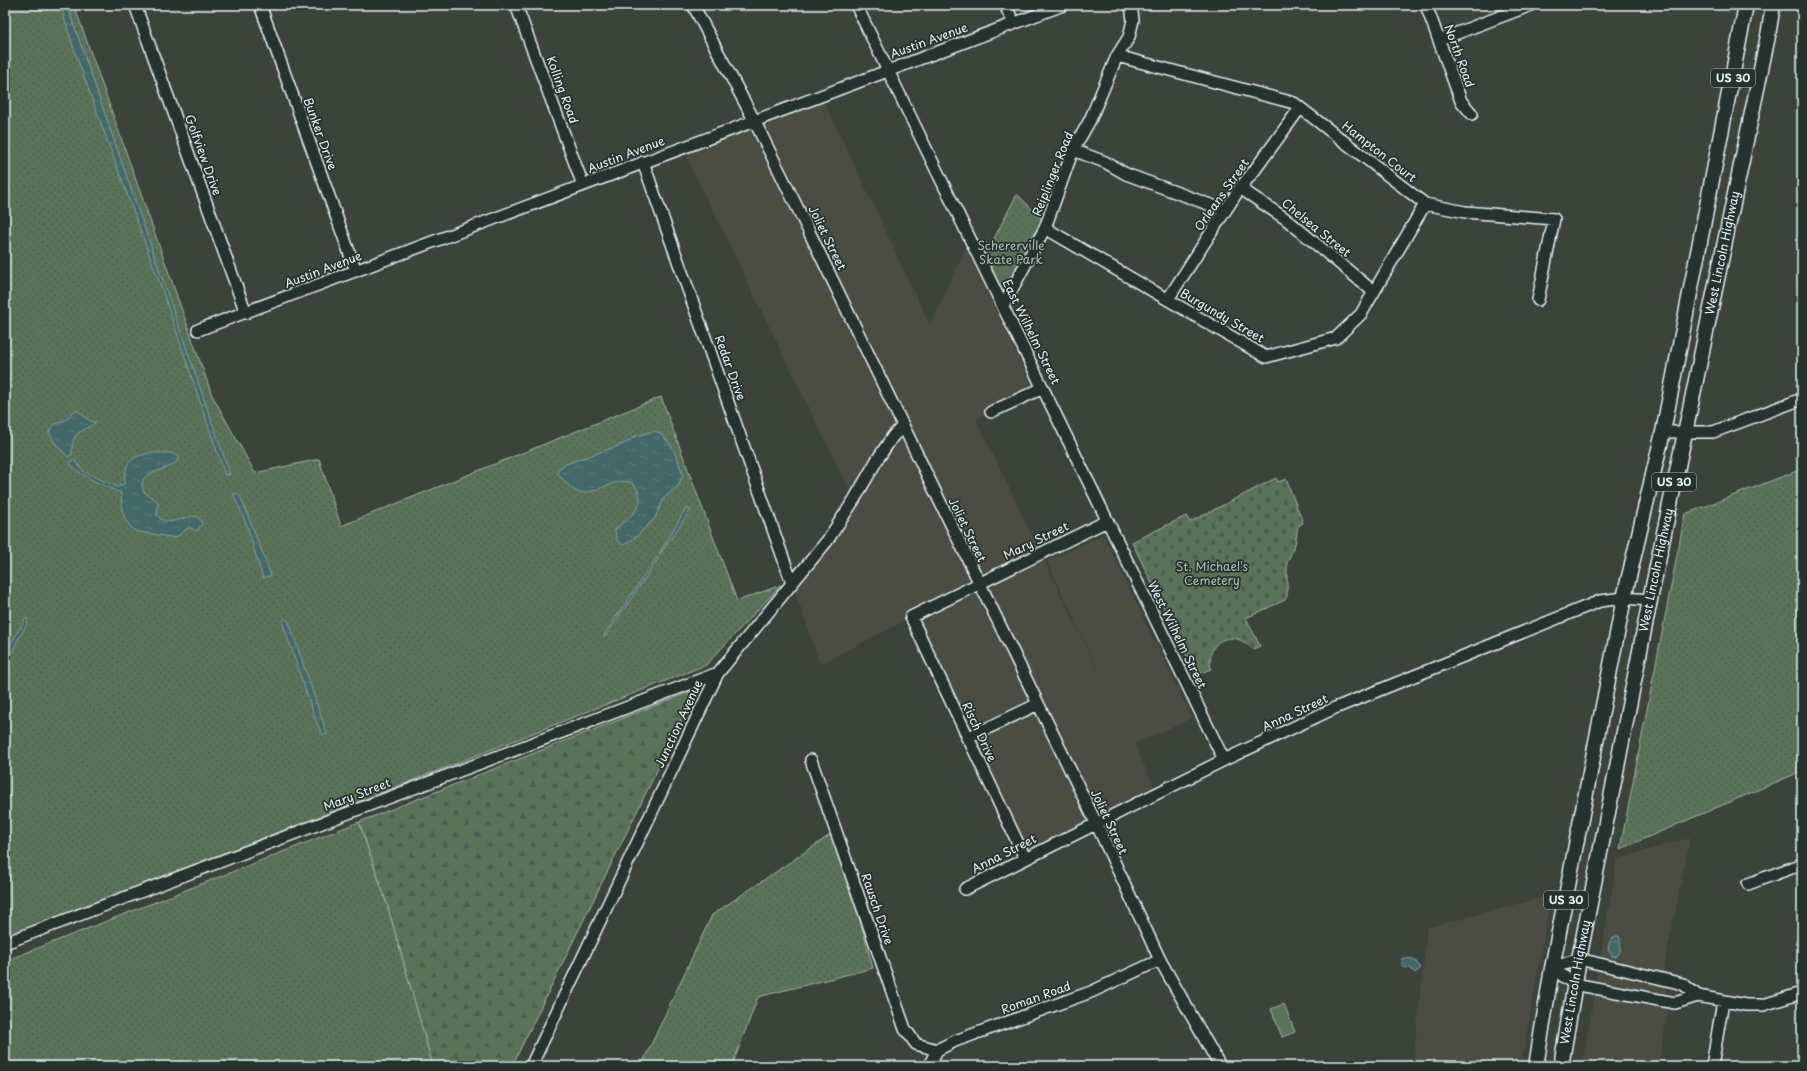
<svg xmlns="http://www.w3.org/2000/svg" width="1807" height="1071" font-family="'Playpen Sans',sans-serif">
  <defs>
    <pattern id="grass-dots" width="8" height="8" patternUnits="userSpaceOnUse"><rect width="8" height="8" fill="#5a7359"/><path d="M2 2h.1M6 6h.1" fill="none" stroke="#4f5b51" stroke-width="1.8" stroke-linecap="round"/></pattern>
    <pattern id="forest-firs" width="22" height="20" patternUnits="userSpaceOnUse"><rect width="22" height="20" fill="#5a7359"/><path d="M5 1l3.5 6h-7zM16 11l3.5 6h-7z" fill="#4f5b51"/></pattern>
    <pattern id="cemetery-stones" width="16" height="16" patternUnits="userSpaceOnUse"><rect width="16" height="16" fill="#5a7359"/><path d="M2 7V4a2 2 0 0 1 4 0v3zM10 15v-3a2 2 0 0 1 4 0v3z" fill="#4f5b51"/></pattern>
    <pattern id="water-ripples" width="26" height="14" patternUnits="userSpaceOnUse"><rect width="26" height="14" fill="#436767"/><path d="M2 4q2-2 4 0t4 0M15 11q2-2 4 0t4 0" fill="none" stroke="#5e7d7e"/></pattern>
  </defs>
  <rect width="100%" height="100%" fill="#3c433a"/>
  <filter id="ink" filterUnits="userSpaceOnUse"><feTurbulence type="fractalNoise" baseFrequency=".025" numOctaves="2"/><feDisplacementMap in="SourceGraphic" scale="8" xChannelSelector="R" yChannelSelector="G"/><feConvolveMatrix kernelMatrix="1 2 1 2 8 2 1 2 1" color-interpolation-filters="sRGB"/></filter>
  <g filter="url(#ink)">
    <path fill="#4b4e43" d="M 821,95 L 930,325 L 966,248 L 1035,392 L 976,419 L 1107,690 L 1047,561 L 1103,535 L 1192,718 L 1134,744 L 1157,793 L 1025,858 L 911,618 L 820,664 L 792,583 L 854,500 L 684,152 Z
      M 1690,838 L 1664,967 L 1668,1009 L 1659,1066 L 1582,1066 L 1617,859 Z
      M 1551,895 L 1521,1066 L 1413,1066 L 1427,928 Z"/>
    <path fill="url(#grass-dots)" stroke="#a1b2a8" d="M 5,5 L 74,5 L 212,395 L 255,473 L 319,459 L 341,526 L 661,397 L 737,601 L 781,585 L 706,665 L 5,941 Z
      M 1017,194 L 1047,224 L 1003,306 L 982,262 Z
      M 1802,469 L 1802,771 L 1620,849 L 1685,514 Z
      M 359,822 L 387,904 L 433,1066 L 5,1066 L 5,961 Z
      M 836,831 L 873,968 L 758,997 L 732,1066 L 641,1066 L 712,915 Z"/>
    <path fill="url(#forest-firs)" stroke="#a1b2a8" d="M 697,689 L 512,1066 L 433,1066 L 387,904 L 359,822 Z"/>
    <path fill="url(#cemetery-stones)" stroke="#a1b2a8" d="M 1276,478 L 1278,482 L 1286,479 L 1303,523 L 1298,526 L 1295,544 L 1287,563 L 1287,596 L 1285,600 L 1246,618 L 1260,646 L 1253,649 C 1233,628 1205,639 1211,669 L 1196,675 L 1132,542 L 1186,516 L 1190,522 Z"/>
    <path fill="#5a7359" stroke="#a1b2a8" d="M 1284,1004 L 1295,1032 L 1282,1037 L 1271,1009 Z"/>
    <path fill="url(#water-ripples)" stroke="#859ea1" d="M 60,5 L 67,5 L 230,474 L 225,475 L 162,289 L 77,58 Z
      M 74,411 L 78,411 L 90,421 L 96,422 C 80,435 72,428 72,454 L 68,457 L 55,443 L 49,432 L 53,425 L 66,420 Z
      M 655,431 C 670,437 678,459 683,475 L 678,486 L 664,498 L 655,518 L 637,536 L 624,545 C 616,542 616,538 615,530 C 625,520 644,510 639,494 C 631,466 600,493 582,493 C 572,492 565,481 558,474 L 558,469 L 566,464 L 624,444 L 636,436 Z
      M 150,453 L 171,453 L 179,457 C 176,473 132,468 144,492 L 158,502 L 157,515 C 170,534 198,503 202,524 L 197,531 L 189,527 L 175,538 L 135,531 L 131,527 L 126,521 L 122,510 L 121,493 C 108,487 76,475 70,462 L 74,460 L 84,472 L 117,487 L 124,484 C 126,462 128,458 150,453 Z
      M 233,494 L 238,494 L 241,498 L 271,575 L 263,578 L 246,523 Z
      M 689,509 L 690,511 L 660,554 L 659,554 L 685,510 Z
      M 656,558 L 658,559 L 605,637 L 604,635 Z
      M 26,618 L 28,619 L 27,623 L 5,665 L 7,650 Z
      M 285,618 L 289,622 L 327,734 L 323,735 L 316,721 L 283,624 L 283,620 Z
      M 1615,936 L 1619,936 C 1621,943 1622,952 1616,957 L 1612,956 L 1608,950 L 1610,941 Z
      M 1402,958 L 1414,959 L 1421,968 L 1415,973 L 1410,968 L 1402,967 Z"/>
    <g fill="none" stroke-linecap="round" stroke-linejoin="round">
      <defs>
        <path id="minor" d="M 135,5 L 246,313
          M 260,5 L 356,271
          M 516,5 L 583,185
          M 693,5 L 754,120 L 796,205 L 1096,823 L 1160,960 L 1220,1066
          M 856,5 L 1224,760
          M 1005,5 L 1014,23
          M 1426,5 L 1461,101 L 1472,114
          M 1439,40 L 1531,5
          M 1117,56 L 1294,103 L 1425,204 L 1465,212 L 1554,219 L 1538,300
          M 1073,150 L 1105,162 L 1126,174 L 1224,210
          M 643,162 L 792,583
          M 1240,188 L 1286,219 L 1374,292
          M 1045,228 L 1266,357 L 1336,338 L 1361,314 L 1425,204
          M 1168,299 L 1240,188 L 1254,171 L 1300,108
          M 1003,306 L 1045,228 L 1073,150 L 1090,120 L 1117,56 L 1129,37 L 1133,20 L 1131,5
          M 198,330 L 1063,5
          M 991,412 L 1043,388
          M 1663,432 L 1713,432 L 1802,399
          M 967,738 L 1038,704
          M 811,760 L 905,1029 L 916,1044 L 937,1050
          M 1025,858 L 911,617 L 1107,521
          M 1748,884 L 1802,864
          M 965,889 L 1224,760 L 1335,708 L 1600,601 L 1624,598 L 1650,600
          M 5,943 L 718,673
          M 1552,968 L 1574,984 L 1675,1003 L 1698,996 L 1746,1005 L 1763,1005 L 1802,993
          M 1552,968 L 1579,959 L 1683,984 L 1698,996
          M 531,1066 L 718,673 L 827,541 L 854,500 L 877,460 L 893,436 L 903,426
          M 929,1066 L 937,1050 L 955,1041 L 1091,992 L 1160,960
          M 1712,1066 L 1723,1001"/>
        <g id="major">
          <path d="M 1536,1066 L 1552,968 L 1624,598 L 1663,432 L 1746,5"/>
          <path id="s1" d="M 1561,1066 L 1579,959 L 1650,600 L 1768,36 L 1773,5"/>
        </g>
      </defs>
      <use href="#minor" stroke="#e8f1f8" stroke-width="14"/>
      <use href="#major" stroke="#e8f1f8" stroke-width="17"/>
      <use href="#minor" stroke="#26332d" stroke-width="11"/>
      <use href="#major" stroke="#26332d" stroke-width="14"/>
    </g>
  </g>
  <g text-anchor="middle" stroke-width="3.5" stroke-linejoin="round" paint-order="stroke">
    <g fill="#26332d" stroke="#aeb8bb" stroke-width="1">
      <rect x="1711" y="69" width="44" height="18" rx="3"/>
      <rect x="1652" y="473" width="44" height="18" rx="3"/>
      <rect x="1544" y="891" width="44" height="18" rx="3"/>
    </g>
    <g font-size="11" font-weight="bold" fill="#e8f1f8">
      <text x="1733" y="82">US 30</text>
      <text x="1674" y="486">US 30</text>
      <text x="1566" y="904">US 30</text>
    </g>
    <g font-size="12" fill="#e8f1f8" stroke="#26332d">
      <text transform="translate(929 41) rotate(-20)" y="4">Austin Avenue</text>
      <text transform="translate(1459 56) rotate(70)" y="4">North Road</text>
      <text transform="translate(562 90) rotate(70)" y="4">Kolling Road</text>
      <text transform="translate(320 134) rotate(70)" y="4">Bunker Drive</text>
      <text transform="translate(1379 152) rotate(38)" y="4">Hampton Court</text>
      <text transform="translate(203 155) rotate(70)" y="4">Golfview Drive</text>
      <text transform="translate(626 155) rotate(-21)" y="4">Austin Avenue</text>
      <text transform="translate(1053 174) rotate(-68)" y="4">Reiplinger Road</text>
      <text transform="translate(1222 195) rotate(-55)" y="4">Orleans Street</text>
      <text transform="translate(1316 228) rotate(39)" y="4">Chelsea Street</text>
      <text transform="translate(827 238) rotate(64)" y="4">Joliet Street</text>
      <text dy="4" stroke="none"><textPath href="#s1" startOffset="829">West Lincoln Highway</textPath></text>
      <text transform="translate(323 270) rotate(-21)" y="4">Austin Avenue</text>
      <text transform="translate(1222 316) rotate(30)" y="4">Burgundy Street</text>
      <text transform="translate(1031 332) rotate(64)" y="4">East Wilhelm Street</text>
      <text transform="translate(730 368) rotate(70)" y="4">Redar Drive</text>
      <text transform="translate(967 530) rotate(64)" y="4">Joliet Street</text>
      <text transform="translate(1036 541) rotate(-26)" y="4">Mary Street</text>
      <text dy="4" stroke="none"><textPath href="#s1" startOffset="505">West Lincoln Highway</textPath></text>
      <text transform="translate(1177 635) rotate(64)" y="4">West Wilhelm Street</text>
      <text transform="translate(1295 713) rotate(-25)" y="4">Anna Street</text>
      <text transform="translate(679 724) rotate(-65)" y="4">Junction Avenue</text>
      <text transform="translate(979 732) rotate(65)" y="4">Risch Drive</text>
      <text transform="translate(357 795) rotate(-21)" y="4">Mary Street</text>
      <text transform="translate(1109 822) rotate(65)" y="4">Joliet Street</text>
      <text transform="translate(1004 854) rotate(-27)" y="4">Anna Street</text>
      <text transform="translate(877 909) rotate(71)" y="4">Rausch Drive</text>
      <text dy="4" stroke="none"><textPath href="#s1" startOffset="85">West Lincoln Highway</textPath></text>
      <text transform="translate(1036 998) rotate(-20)" y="4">Roman Road</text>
    </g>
    <g font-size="12" fill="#afbfb8" stroke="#26332d">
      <text x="1011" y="250">Schererville<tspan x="1011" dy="14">Skate Park</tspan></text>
      <text x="1212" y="571">St. Michael's<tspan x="1212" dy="14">Cemetery</tspan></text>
    </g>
  </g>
  <rect width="1807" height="1071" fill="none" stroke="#26332d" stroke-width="20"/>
  <rect x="10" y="10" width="1787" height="1051" fill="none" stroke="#e8f1f8" stroke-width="1.5" filter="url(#ink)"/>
</svg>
